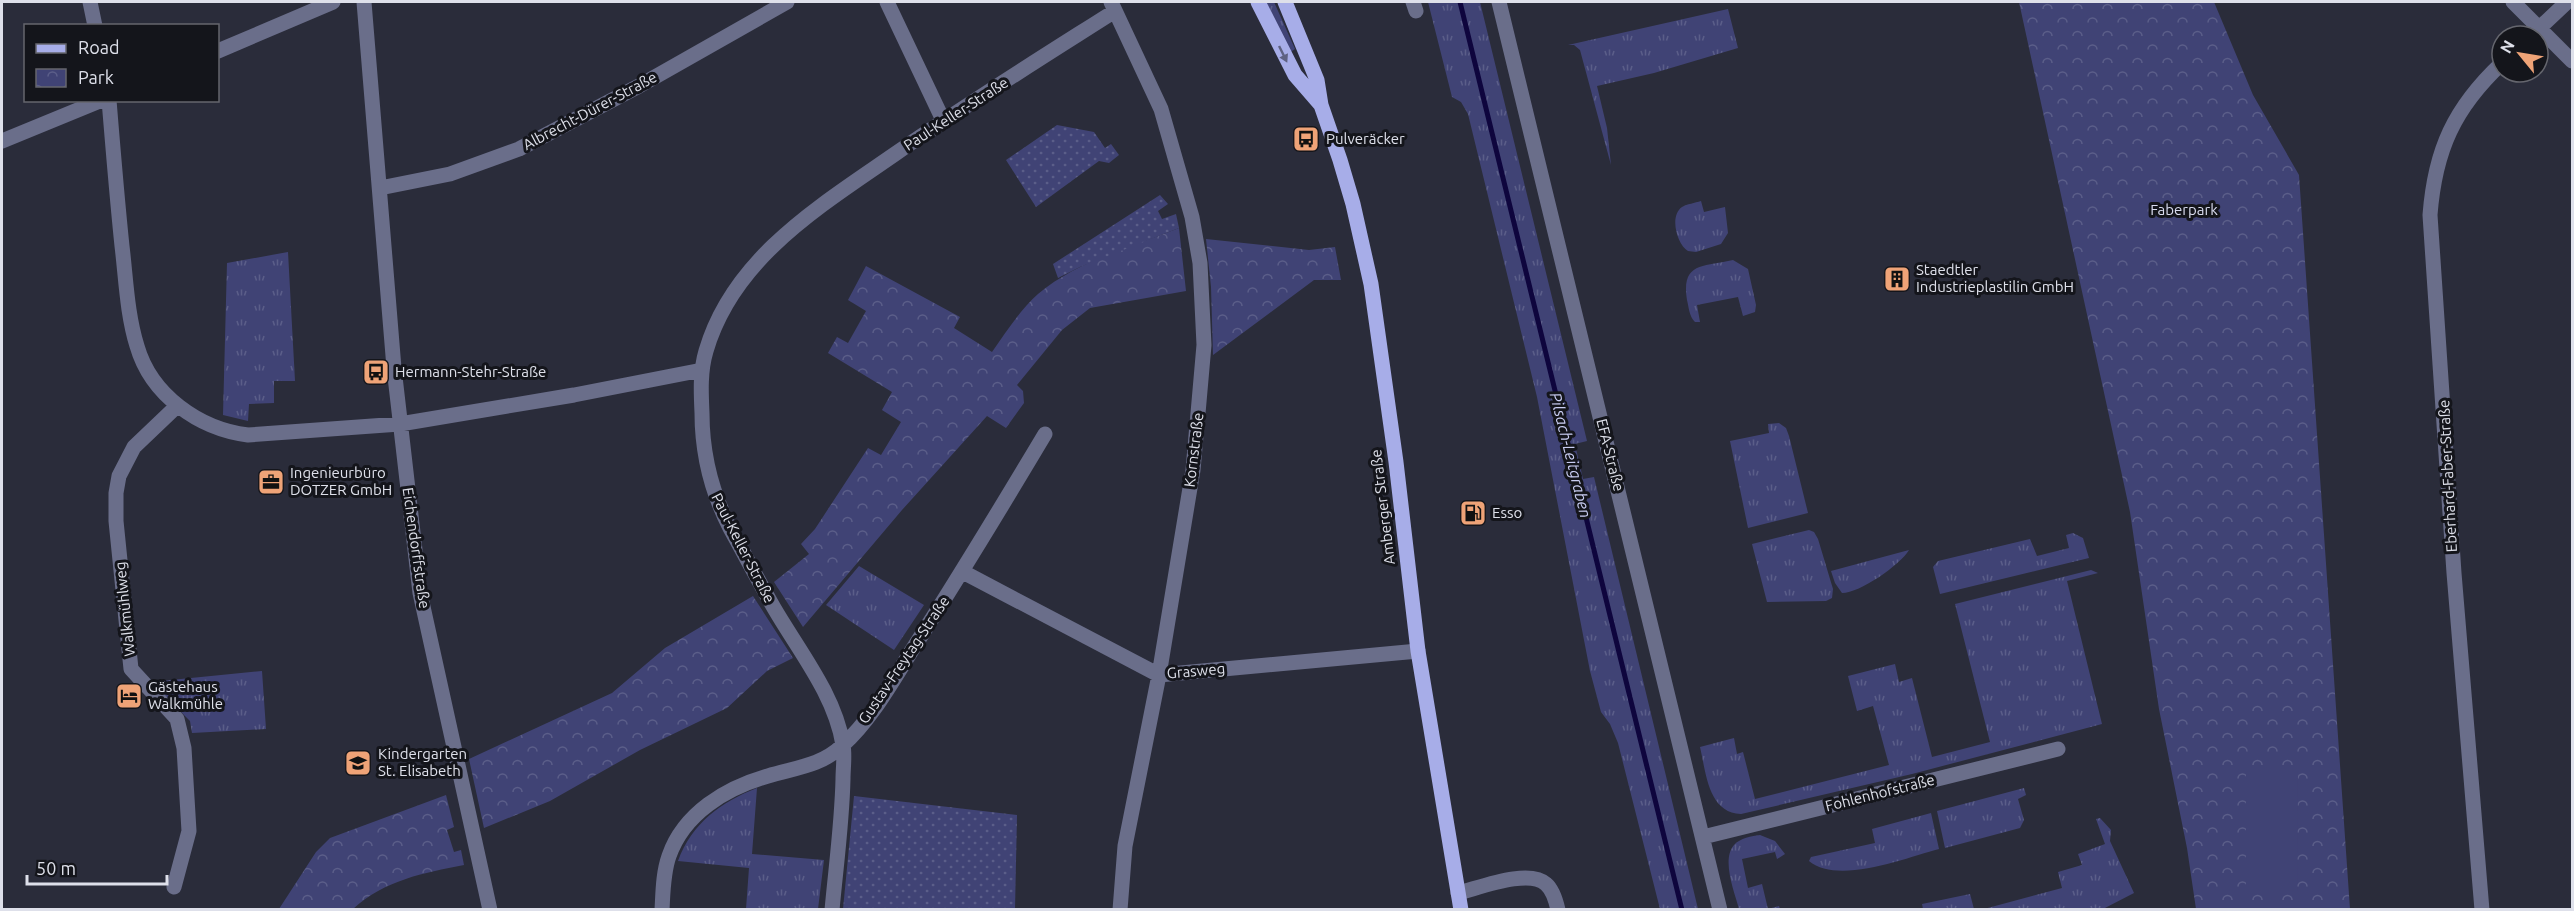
<svg xmlns="http://www.w3.org/2000/svg" width="2574" height="911" font-family="Ubuntu,sans-serif">
  <defs>
    <pattern id="grass-tufts" width="24" height="20" patternUnits="userSpaceOnUse" patternTransform="scale(1.5)"><rect width="24" height="20" fill="#404375"/><path d="M3 7l-1-3M5 7V3M7 7l1-3M15 17l-1-3M17 17v-4M19 17l1-3" fill="none" stroke="#5b5e89"/></pattern>
    <pattern id="park-crowns" width="20" height="18" patternUnits="userSpaceOnUse" patternTransform="scale(1.5)"><rect width="20" height="18" fill="#404375"/><path d="M2 6a3 3 0 1 1 6 0M12 15a3 3 0 1 1 6 0" fill="none" stroke="#5b5e89"/></pattern>
    <pattern id="garden-dots" width="8" height="8" patternUnits="userSpaceOnUse" patternTransform="scale(1.5)"><rect width="8" height="8" fill="#404375"/><path d="M2 2h.1M6 6h.1" fill="none" stroke="#5b5e89" stroke-width="1.8" stroke-linecap="round"/></pattern>
  </defs>
  <rect width="100%" height="100%" fill="#2a2c3a"/>
  <path fill="url(#grass-tufts)" d="M 1266,2 L 1274,2 L 1295,49 L 1289,53 Z
    M 1428,2 L 1480,2 L 1587,441 L 1575,444 L 1583,479 L 1594,477 L 1698,909 L 1660,909 L 1618,743 L 1610,724 L 1601,712 L 1590,671 L 1537,397 L 1468,114 L 1461,102 L 1452,97 Z
    M 1728,9 L 1738,48 L 1654,73 L 1597,86 L 1607,128 L 1611,165 L 1580,50 L 1574,45 L 1568,45 Z
    M 1701,201 L 1704,212 L 1725,207 L 1728,233 L 1721,244 L 1696,252 L 1688,251 C 1677,244 1669,216 1682,207 C 1687,204 1695,203 1701,201 Z
    M 288,252 L 295,381 L 274,381 L 274,403 L 249,404 L 248,421 L 223,415 L 227,263 Z
    M 1733,260 L 1748,269 L 1756,305 L 1755,312 L 1743,316 L 1738,297 L 1697,305 L 1700,322 L 1695,322 C 1689,316 1689,308 1687,300 C 1681,262 1703,267 1733,260 Z
    M 1779,423 L 1786,428 L 1789,436 L 1808,513 L 1748,528 L 1730,441 L 1769,433 L 1768,424 Z
    M 1809,530 L 1814,532 L 1818,539 L 1833,589 L 1832,598 L 1826,601 L 1767,602 L 1752,544 Z
    M 2073,533 L 2083,538 L 2089,558 L 1940,594 L 1933,567 L 1938,561 L 2030,539 L 2037,556 L 2069,548 L 2066,535 Z
    M 1909,550 C 1900,565 1860,593 1842,593 L 1835,583 L 1831,571 Z
    M 859,566 L 924,605 L 894,650 L 826,605 Z
    M 2091,570 L 2098,573 L 2067,581 L 2102,724 L 1912,774 L 1741,814 C 1708,813 1706,772 1700,747 L 1734,738 L 1737,754 L 1743,752 L 1755,799 L 1889,765 L 1873,706 L 1857,711 L 1848,676 L 1895,664 L 1899,682 L 1912,678 L 1932,757 L 1990,742 L 1955,604 Z
    M 262,671 L 266,729 L 192,733 L 190,721 L 151,682 Z
    M 757,788 L 752,854 L 824,860 L 818,909 L 746,909 L 749,868 L 678,861 C 692,823 721,802 757,788 Z
    M 2024,788 L 2026,795 L 2018,799 L 2024,820 L 2020,828 L 1945,848 L 1937,811 Z
    M 1931,813 L 1939,849 C 1905,858 1838,885 1809,861 L 1811,857 L 1875,843 L 1872,829 Z
    M 2100,818 L 2111,830 L 2110,841 L 2134,893 L 2103,909 L 1984,909 L 2062,888 L 2058,872 L 2082,865 L 2078,854 L 2105,844 L 2096,819 Z
    M 1760,835 L 1775,841 L 1785,854 L 1777,859 L 1775,852 L 1742,859 L 1748,888 L 1762,884 L 1768,909 L 1779,906 L 1780,909 L 1739,909 C 1735,893 1721,860 1734,845 C 1740,838 1752,836 1760,835 Z
    M 1970,894 L 1974,909 L 1923,909 L 1922,904 Z"/>
  <path fill="url(#park-crowns)" d="M 2019,2 L 2214,2 L 2253,95 L 2299,175 L 2350,909 L 2196,909 L 2187,848 L 2159,709 L 2130,512 Z
    M 1179,228 L 1186,291 L 1090,308 L 1062,330 L 1017,385 L 1023,391 L 1024,403 L 1006,428 L 987,416 L 902,510 L 803,627 L 774,582 L 809,554 L 801,544 L 815,529 L 868,448 L 881,455 L 901,422 L 882,410 L 892,392 L 828,353 L 837,337 L 848,343 L 866,311 L 848,300 L 866,266 L 960,317 L 954,328 L 992,352 C 1006,332 1020,310 1038,294 C 1077,261 1132,247 1179,228 Z
    M 1206,239 L 1309,250 L 1335,247 L 1341,280 L 1314,280 L 1213,355 L 1211,287 Z
    M 753,596 L 793,658 L 767,671 L 727,708 L 640,750 L 550,801 L 484,828 L 469,759 L 612,693 L 665,648 Z
    M 446,795 L 454,827 L 447,830 L 454,852 L 461,850 L 464,865 C 423,873 385,880 353,909 L 279,909 L 316,852 L 330,838 Z"/>
  <path fill="url(#garden-dots)" d="M 1057,125 L 1094,132 L 1105,148 L 1111,144 L 1119,155 L 1109,163 L 1099,161 L 1036,207 L 1006,160 Z
    M 1160,195 L 1168,204 L 1158,211 L 1162,219 L 1176,214 L 1179,228 L 1080,267 L 1058,278 L 1053,264 Z
    M 854,796 L 1017,815 L 1015,909 L 843,909 Z"/>
  <path fill="#404375" d="M 2246,769 L 2298,769 L 2297,894 L 2246,894 Z"/>
  <g fill="none" stroke-linecap="round" stroke-linejoin="round">
    <path stroke="#0e053d" stroke-width="5" d="M 1460,2 L 1682,910"/>
    <path stroke="#6a6e8a" stroke-width="15" d="M 90,2 L 95,26
      M 364,2 L 394,368 L 420,593 L 490,910
      M 887,2 L 943,120
      M 1111,2 L 1161,109 L 1192,217 L 1200,263 L 1204,345 L 1193,470 L 1159,675 L 1125,846 L 1120,910
      M 1413,2 L 1416,11
      M 1499,2 L 1720,910
      M 2513,2 L 2572,61
      M 2531,36 L 2567,2
      M 218,51 L 333,2
      M 109,100 C 113,149 117,198 122,246 C 126,279 127,314 137,346 C 151,395 199,429 248,435 L 400,424 L 574,395 L 702,370
      M 2,141 L 102,100
      M 380,188 L 450,174 L 519,149 L 639,86 L 787,2
      M 963,572 L 1159,675 L 1418,651
      M 1703,837 L 2058,749
      M 174,887 L 189,831 L 184,748 L 177,719 L 131,669 L 116,521 L 116,493 L 119,476 L 134,447 L 177,406
      M 1458,893 C 1479,888 1529,868 1546,884 C 1553,890 1556,901 1558,910
      M 662,910 C 663,892 663,873 669,856 C 684,813 726,788 768,776 C 794,768 821,766 842,746 C 872,719 893,680 914,647 C 959,577 1002,506 1045,434
      M 832,910 C 836,866 842,823 843,779 C 843,768 845,755 843,745 C 835,695 799,651 774,608 C 759,582 745,555 730,528 C 711,491 702,455 702,413 C 701,392 700,371 706,351 C 733,258 820,206 895,154 C 967,104 1041,58 1115,11
      M 2482,910 L 2454,573 L 2430,215 C 2435,150 2454,108 2502,63"/>
    <path stroke="#a7ade8" stroke-width="15" d="M 1258,2 L 1295,75 L 1321,105
      M 1285,2 L 1317,80 L 1321,105 L 1340,160 L 1353,204 L 1371,284 L 1396,462 L 1418,651 L 1461,910"/>
  </g>
  <defs><path id="oneway-solid" d="M-6-.8H1V-3.2L6.5 0L1 3.2V.8H-6Z" transform="scale(1.5)"/></defs>
  <use fill="#5e6182" href="#oneway-solid" transform="translate(1283 54) rotate(64)"/>
  <defs>
    <symbol id="bus-square" viewBox="-11 -11 22 22"><rect x="-9" y="-9" width="18" height="18" rx="4" fill="#efa377" stroke="#14151b"/><path d="M-5-6H5V4H4V6H2V4H-2V6H-4V4H-5ZM-3.5-4V0h7V-4ZM-3.5 1.2v1.5H-2V1.2ZM2 1.2v1.5H3.5V1.2Z" fill="#111"/></symbol>
    <symbol id="building-square" viewBox="-11 -11 22 22"><rect x="-9" y="-9" width="18" height="18" rx="4" fill="#efa377" stroke="#14151b"/><path d="M-4-6H4V6H1V3H-1V6H-4ZM-2.5-4.3h1.7v1.8h-1.7ZM.8-4.3h1.7v1.8H.8ZM-2.5-1h1.7V.8h-1.7ZM.8-1h1.7V.8H.8Z" fill="#111"/></symbol>
    <symbol id="office-square" viewBox="-11 -11 22 22"><rect x="-9" y="-9" width="18" height="18" rx="4" fill="#efa377" stroke="#14151b"/><path d="M-6-3h4V-5.5h4V-3h4V5H-6ZM-1-4.5V-3h2v-1.5ZM-6 0V1H6V0Z" fill="#111"/></symbol>
    <symbol id="fuel-square" viewBox="-11 -11 22 22"><rect x="-9" y="-9" width="18" height="18" rx="4" fill="#efa377" stroke="#14151b"/><path d="M-5.5-6h7V0h2V4h1.3V-2.5L3-4.5l.8-.8L6-3V5H2.5V1h-1V6h-7ZM-4.2-4.7v3.2H.2V-4.7Z" fill="#111"/></symbol>
    <symbol id="hotel-square" viewBox="-11 -11 22 22"><rect x="-9" y="-9" width="18" height="18" rx="4" fill="#efa377" stroke="#14151b"/><path d="M-6-4.5h1.5V1H6V5H4.5V3h-9V5H-6ZM-4 0a1.8 1.8 0 1 1 3.6 0ZM.5 0V-2.5h3Q6-2.5 6 0Z" fill="#111"/></symbol>
    <symbol id="school-square" viewBox="-11 -11 22 22"><rect x="-9" y="-9" width="18" height="18" rx="4" fill="#efa377" stroke="#14151b"/><path d="M0-5L7-2L0 1L-7-2ZM-4 1L0 2.5L4 1V4Q0 6-4 4Z" fill="#111"/></symbol>
  </defs>
  <g fill-rule="evenodd">
    <use href="#bus-square" x="1291" y="124" width="30" height="30"/>
    <use href="#building-square" x="1882" y="264" width="30" height="30"/>
    <use href="#bus-square" x="361" y="357" width="30" height="30"/>
    <use href="#office-square" x="256" y="467" width="30" height="30"/>
    <use href="#fuel-square" x="1458" y="498" width="30" height="30"/>
    <use href="#hotel-square" x="114" y="681" width="30" height="30"/>
    <use href="#school-square" x="343" y="748" width="30" height="30"/>
  </g>
  <g text-anchor="middle" stroke-width="6" stroke-linejoin="round" paint-order="stroke">
    <g font-size="15" fill="#dee0ea" stroke="#14151b">
      <text transform="translate(590 111) rotate(-28)" y="5">Albrecht-Dürer-Straße</text>
      <text transform="translate(956 114) rotate(-33)" y="5">Paul-Keller-Straße</text>
      <text transform="translate(1194 450) rotate(-83)" y="5">Kornstraße</text>
      <text transform="translate(1610 455) rotate(76)" y="5">EFA-Straße</text>
      <text transform="translate(2448 476) rotate(-93)" y="5">Eberhard-Faber-Straße</text>
      <text transform="translate(1383 507) rotate(-97)" y="5">Amberger Straße</text>
      <text transform="translate(416 548) rotate(82)" y="5">Eichendorffstraße</text>
      <text transform="translate(743 548) rotate(63)" y="5">Paul-Keller-Straße</text>
      <text transform="translate(125 609) rotate(-96)" y="5">Walkmühlweg</text>
      <text transform="translate(904 660) rotate(-56)" y="5">Gustav-Freytag-Straße</text>
      <text transform="translate(1196 671) rotate(-5)" y="5">Grasweg</text>
      <text transform="translate(1880 793) rotate(-14)" y="5">Fohlenhofstraße</text>
    </g>
    <g font-size="15" fill="#dee0ea" stroke="#14151b" text-anchor="start">
      <text x="1326" y="144">Pulveräcker</text>
      <text x="1916" y="275">Staedtler<tspan x="1916" dy="17">Industrieplastilin GmbH</tspan></text>
      <text x="395" y="377">Hermann-Stehr-Straße</text>
      <text x="290" y="478">Ingenieurbüro<tspan x="290" dy="17">DOTZER GmbH</tspan></text>
      <text x="1492" y="518">Esso</text>
      <text x="148" y="692">Gästehaus<tspan x="148" dy="17">Walkmühle</tspan></text>
      <text x="378" y="759">Kindergarten<tspan x="378" dy="17">St. Elisabeth</tspan></text>
    </g>
    <g font-size="15" fill="#d9dcef" stroke="#14151b">
      <text x="2184" y="215">Faberpark</text>
    </g>
    <g font-size="16" font-style="italic" fill="#c9cdf2" stroke="#14151b">
      <text transform="translate(1571 455) rotate(76)" y="6">Pilsach-Leitgraben</text>
    </g>
  </g>
  <rect width="2574" height="911" fill="none" stroke="#dee0ea" stroke-width="6"/>
  <rect x="24" y="24" width="195" height="78" fill="#14151b" stroke="#65666e" stroke-width="1.5"/>
  <rect x="36" y="44" width="30" height="9" fill="#a7ade8" stroke="#65666e" stroke-width="1.5"/>
  <text x="78" y="54" font-size="18" fill="#dee0ea">Road</text>
  <rect x="36" y="69" width="30" height="18" fill="url(#park-crowns)" stroke="#65666e" stroke-width="1.5"/>
  <text x="78" y="84" font-size="18" fill="#dee0ea">Park</text>
  <g transform="translate(2520 54) rotate(300)"><circle r="28" fill="#14151b" stroke="#65666e" stroke-width="1.5"/>
  <path d="M0-4.5L10 22L0 15L-10 22Z" fill="#efa377"/>
  <text y="-9" font-size="16" font-weight="bold" text-anchor="middle" fill="#dee0ea">N</text>
  </g>
  <path d="M27 875v9h140v-9" fill="none" stroke="#dee0ea" stroke-width="3"/>
  <text x="36" y="875" font-size="18" fill="#dee0ea" stroke="#14151b" stroke-width="4.5" paint-order="stroke">50 m</text>
</svg>
